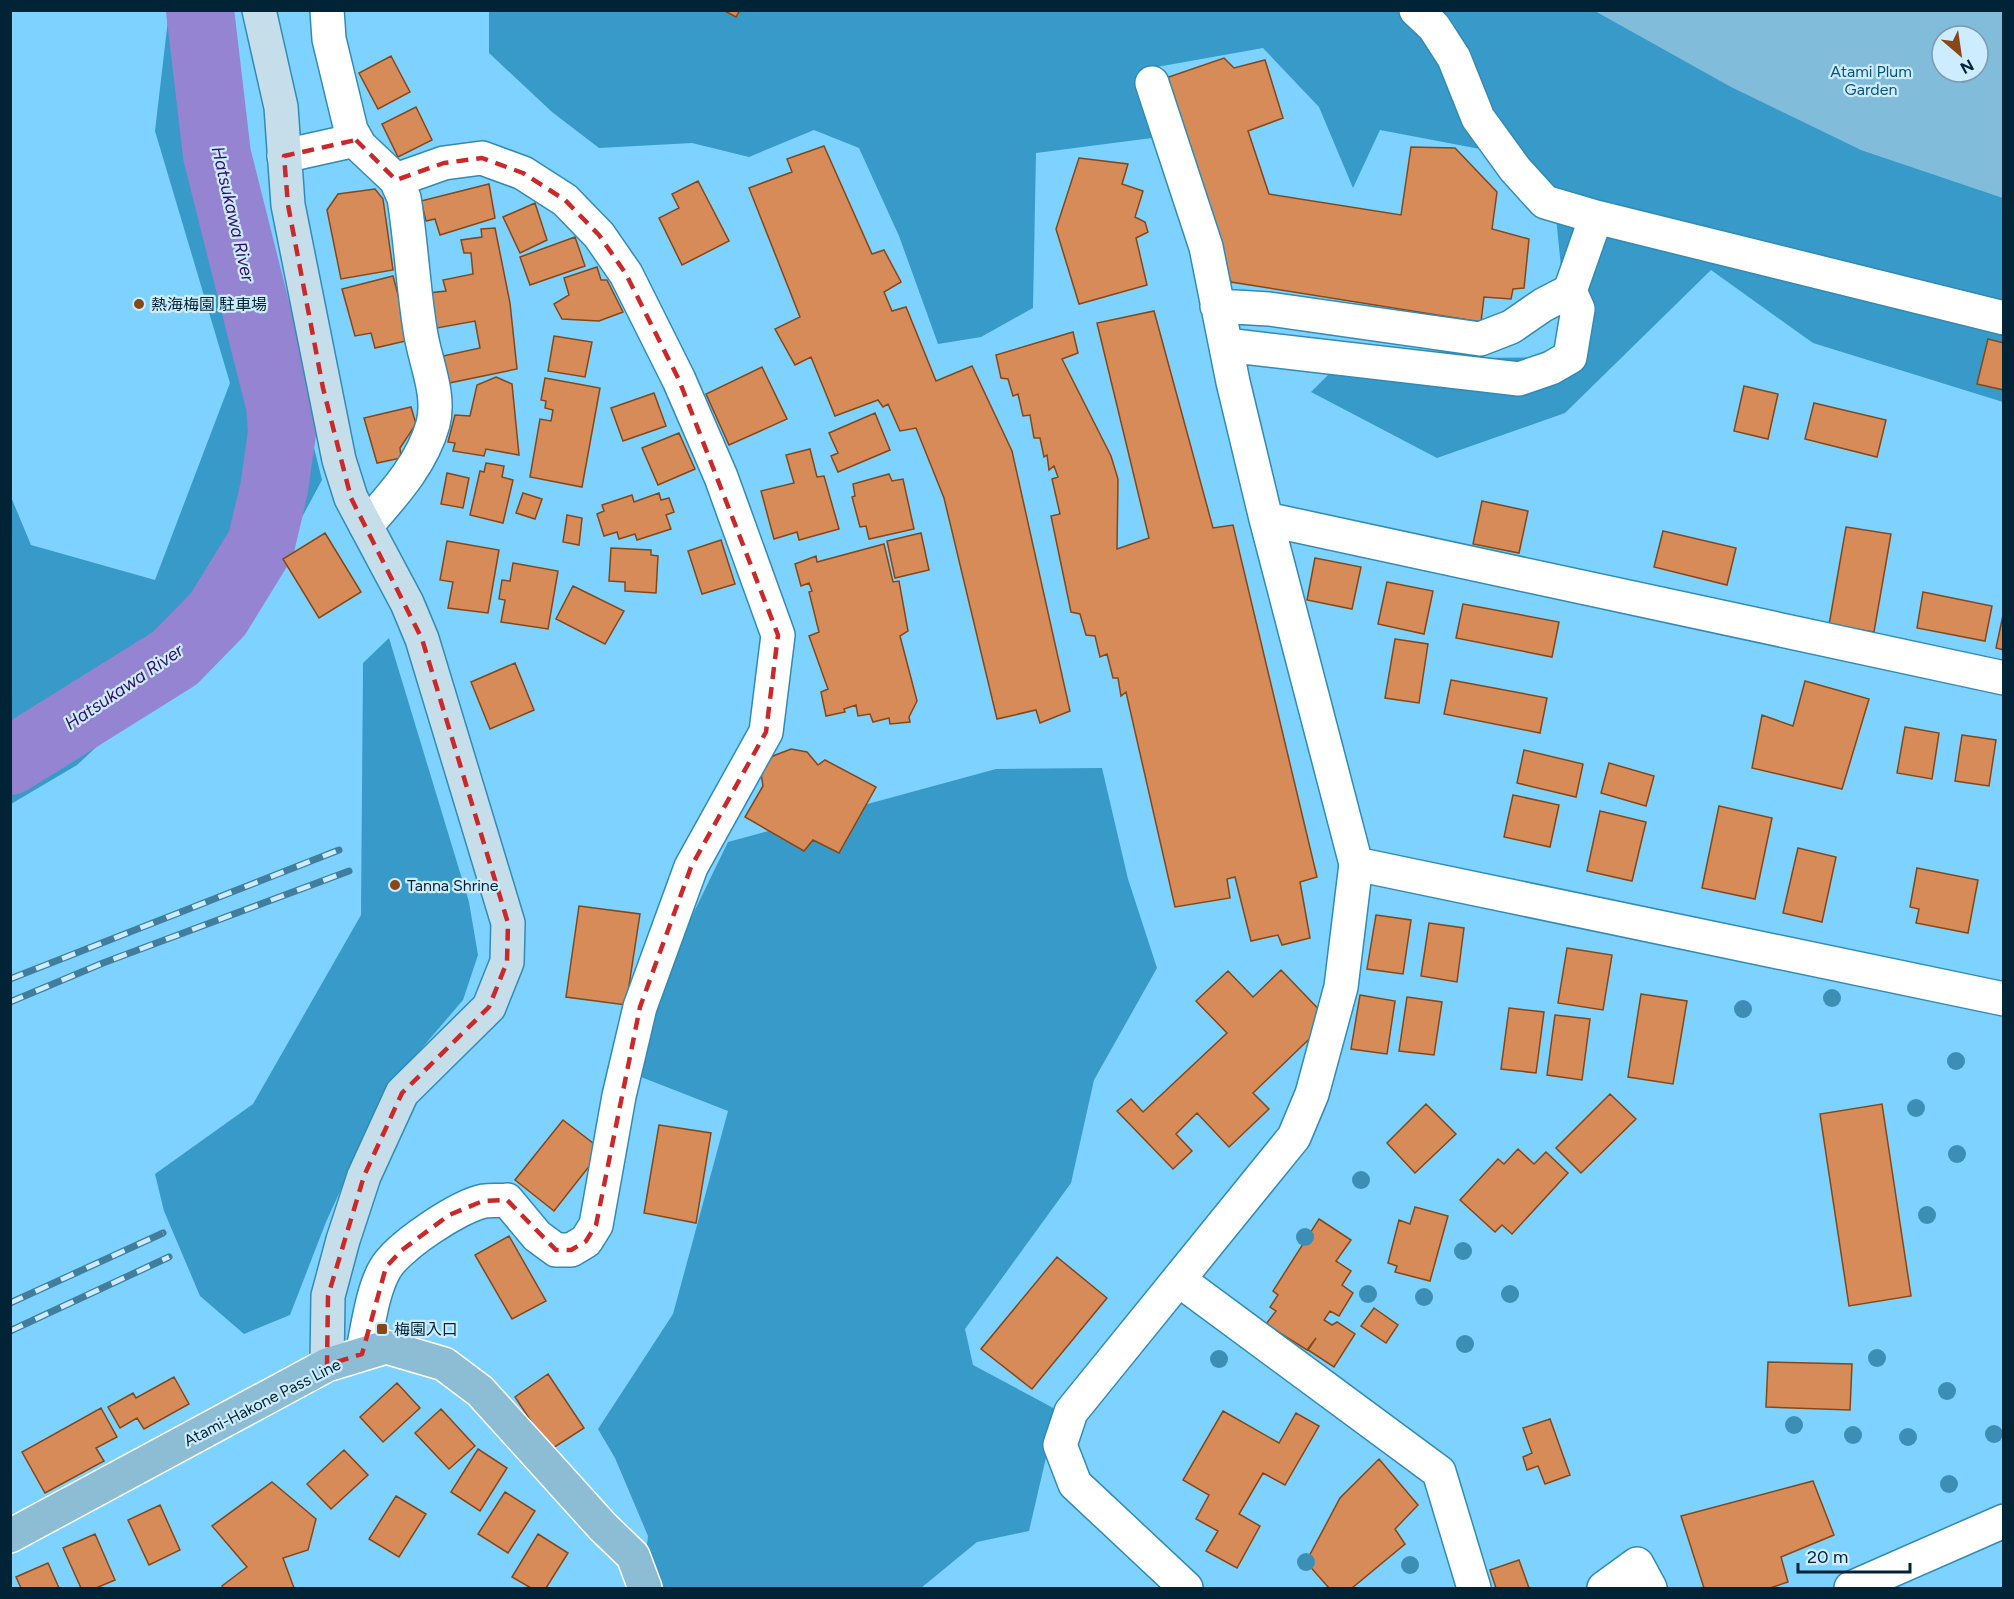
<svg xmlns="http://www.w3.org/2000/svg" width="2014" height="1599" font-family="Figtree,'Noto Sans JP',sans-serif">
  <rect width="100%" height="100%" fill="#7dd2ff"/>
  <path fill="#81bcdb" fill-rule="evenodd" d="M 1595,11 L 2003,11 L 2003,198 L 1811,133 ZM 1942,36 L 1978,36 L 1978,72 L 1942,72 Z"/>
  <path fill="#379ac8" d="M 489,10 L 1595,11 L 1731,87 L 1861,150 L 2003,198 L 2003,402 L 1813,343 L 1711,270 L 1565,413 L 1437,458 L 1311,392 L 1344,359 L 1570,357 L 1556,217 L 1480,149 L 1380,130 L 1353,188 L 1319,107 L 1263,48 L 1140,70 L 1152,138 L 1036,153 L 1033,308 L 981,337 L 938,344 L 899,236 L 859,148 L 814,130 L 749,157 L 692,143 L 599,148 L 552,112 L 489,53 Z
    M 169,11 L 215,11 L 244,161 L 322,480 L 260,595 L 77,765 L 11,804 L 11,497 L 31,545 L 155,580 L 230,383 L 155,131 Z
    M 389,638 L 469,902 L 478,955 L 463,1000 L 387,1089 L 326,1222 L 290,1315 L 244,1334 L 200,1296 L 164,1211 L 155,1174 L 253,1104 L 361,915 L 363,663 Z
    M 1102,768 L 1128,879 L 1157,968 L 1094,1080 L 1071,1183 L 965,1329 L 973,1365 L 1057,1410 L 1029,1531 L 977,1542 L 921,1588 L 642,1588 L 648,1536 L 615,1458 L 598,1429 L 673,1314 L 728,1111 L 618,1068 L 728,842 L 996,769 Z"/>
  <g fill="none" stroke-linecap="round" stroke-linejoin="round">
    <path stroke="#9584d1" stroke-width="68" d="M 10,761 L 175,658 L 218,614 L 261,544 L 274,489 L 282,433 L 280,405 L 217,155 L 200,10"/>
  </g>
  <path fill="#d78b59" stroke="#864717" stroke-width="1.5" d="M 723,10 L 740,10 L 736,17 Z
    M 391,56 L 410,92 L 378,109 L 359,73 Z
    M 1224,58 L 1234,68 L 1265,60 L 1283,118 L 1248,131 L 1269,194 L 1401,215 L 1411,147 L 1455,148 L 1497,192 L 1492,229 L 1529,239 L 1524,288 L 1513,289 L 1511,299 L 1484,297 L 1481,322 L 1231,282 L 1163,79 Z
    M 416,107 L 432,140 L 398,157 L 382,124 Z
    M 824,146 L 872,254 L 884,250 L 901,282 L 884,292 L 892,311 L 906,307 L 936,381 L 972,366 L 1012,451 L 1070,711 L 1040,723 L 1036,710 L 997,719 L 944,498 L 916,428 L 900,431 L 888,404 L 883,407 L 878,400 L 835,416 L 811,357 L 795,365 L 775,329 L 800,317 L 749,188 L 792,172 L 787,159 Z
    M 1079,158 L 1128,164 L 1122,184 L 1143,191 L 1135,217 L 1145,222 L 1148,232 L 1136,238 L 1147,285 L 1079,304 L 1056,229 Z
    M 698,181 L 729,241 L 682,265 L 659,218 L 679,208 L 672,194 Z
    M 489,184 L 495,218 L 440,235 L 435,219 L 426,221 L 421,201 Z
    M 375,189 L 383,199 L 393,270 L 341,279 L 327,210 L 338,194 Z
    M 535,203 L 547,240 L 520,253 L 503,217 Z
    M 495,228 L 510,303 L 517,369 L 449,383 L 443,356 L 480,348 L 475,321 L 437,328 L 428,293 L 446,291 L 443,280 L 473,274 L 471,253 L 464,253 L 461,240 L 482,237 L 481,229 Z
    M 575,237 L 585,266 L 530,285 L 520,257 Z
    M 597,267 L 601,280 L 607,280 L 623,312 L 599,321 L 562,319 L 554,304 L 569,295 L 564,278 Z
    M 393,276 L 410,340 L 375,348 L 371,333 L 355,336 L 342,289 Z
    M 1154,311 L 1213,528 L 1233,525 L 1317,877 L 1300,882 L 1310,938 L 1282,945 L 1278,935 L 1251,941 L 1235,877 L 1227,879 L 1230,898 L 1175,907 L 1126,692 L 1121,696 L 1118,678 L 1113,678 L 1107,654 L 1100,657 L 1095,636 L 1086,635 L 1080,614 L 1071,612 L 1051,516 L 1060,514 L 1052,479 L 1058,477 L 1054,466 L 1049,470 L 1047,455 L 1044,457 L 1040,438 L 1034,438 L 1030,415 L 1023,416 L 1018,394 L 1013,396 L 1008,379 L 1001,378 L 996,355 L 1073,332 L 1078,353 L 1062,359 L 1111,456 L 1118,479 L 1117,549 L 1149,538 L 1097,323 Z
    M 554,336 L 592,342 L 585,377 L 548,371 Z
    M 1988,339 L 2004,343 L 2004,390 L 1977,384 Z
    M 762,367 L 787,419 L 729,445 L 706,394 Z
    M 496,377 L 512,384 L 519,455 L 486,449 L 484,456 L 453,451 L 455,443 L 448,442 L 455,415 L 470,416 L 477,385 Z
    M 545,378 L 600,388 L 582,487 L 530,477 L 540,419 L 551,421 L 553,410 L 545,408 L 546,401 L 541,400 Z
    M 1744,386 L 1778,394 L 1768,439 L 1734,431 Z
    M 654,393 L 666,426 L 623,441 L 611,408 Z
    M 1814,403 L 1886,420 L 1877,457 L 1805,439 Z
    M 411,407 L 416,424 L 400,448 L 401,458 L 377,463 L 364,418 Z
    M 875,413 L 890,450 L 838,472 L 831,456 L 838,453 L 829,433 Z
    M 679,433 L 695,469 L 658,485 L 642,448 Z
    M 810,449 L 817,477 L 824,476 L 839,529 L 799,540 L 797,532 L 774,539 L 761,491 L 794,483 L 786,455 Z
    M 486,463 L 504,466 L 502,477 L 513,480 L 503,523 L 470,515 L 480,471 L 484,472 Z
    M 447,473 L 469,478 L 463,508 L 441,504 Z
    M 889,474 L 892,481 L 903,479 L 914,529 L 869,539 L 866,526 L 860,527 L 852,497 L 855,496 L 853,484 Z
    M 523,493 L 542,499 L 535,519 L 516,513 Z
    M 659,493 L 661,500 L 669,498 L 674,512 L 666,515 L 671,529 L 637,540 L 635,534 L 619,539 L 617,532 L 604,536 L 597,514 L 604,511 L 602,505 L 632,495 L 634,502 Z
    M 1482,501 L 1528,511 L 1519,553 L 1473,544 Z
    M 567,515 L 582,518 L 579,545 L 563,542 Z
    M 1846,527 L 1891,534 L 1874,632 L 1829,625 Z
    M 1663,531 L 1736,548 L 1727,585 L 1654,567 Z
    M 325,533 L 361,592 L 319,618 L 283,559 Z
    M 921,533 L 929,570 L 895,578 L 887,541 Z
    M 721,540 L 735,584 L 702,594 L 688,551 Z
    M 447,541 L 499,550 L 488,613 L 448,608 L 453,582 L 440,580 Z
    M 884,544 L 893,582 L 899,581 L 908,631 L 900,636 L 917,701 L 909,717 L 910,722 L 890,724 L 889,718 L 873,722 L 870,714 L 858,716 L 856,705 L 844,709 L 845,712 L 826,716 L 821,692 L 828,689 L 809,636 L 819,632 L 809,592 L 812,591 L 809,583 L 801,586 L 795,564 L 816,556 L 817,562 Z
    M 611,548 L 651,550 L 651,555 L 658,556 L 656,593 L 625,591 L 625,582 L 609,581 Z
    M 1315,558 L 1361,567 L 1352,609 L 1307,600 Z
    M 513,563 L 558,571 L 548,629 L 501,622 L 505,600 L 499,599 L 502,580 L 510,581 Z
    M 1387,582 L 1433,591 L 1424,634 L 1378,624 Z
    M 573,586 L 624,611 L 605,644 L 556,619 Z
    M 1923,592 L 1992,606 L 1985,641 L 1917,628 Z
    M 1463,604 L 1559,622 L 1552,657 L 1456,638 Z
    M 2003,615 L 2004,615 L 2004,650 L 1996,648 Z
    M 1395,639 L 1428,644 L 1419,703 L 1385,698 Z
    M 515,663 L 534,710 L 490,729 L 471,682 Z
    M 1451,680 L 1547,698 L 1540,733 L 1444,714 Z
    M 1805,681 L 1869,699 L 1842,789 L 1752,768 L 1762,715 L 1793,726 Z
    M 1905,727 L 1939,733 L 1932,779 L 1897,773 Z
    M 1962,735 L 1996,740 L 1989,786 L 1955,781 Z
    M 791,749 L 807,752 L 818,765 L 825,760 L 876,787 L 839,853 L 813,840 L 804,851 L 745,817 L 763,786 L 761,773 L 765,765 L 773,756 Z
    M 1524,750 L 1583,764 L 1576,797 L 1517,783 Z
    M 1609,763 L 1654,776 L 1646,806 L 1601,793 Z
    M 1513,795 L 1559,805 L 1550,847 L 1504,837 Z
    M 1719,806 L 1772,818 L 1755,899 L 1702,888 Z
    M 1600,811 L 1646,822 L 1632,881 L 1587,871 Z
    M 1798,848 L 1836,857 L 1822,922 L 1783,913 Z
    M 1917,868 L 1978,880 L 1968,933 L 1916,923 L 1919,909 L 1910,907 Z
    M 579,906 L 640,914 L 626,1005 L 566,997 Z
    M 1376,915 L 1411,920 L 1403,974 L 1367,969 Z
    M 1429,923 L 1464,928 L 1457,982 L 1421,976 Z
    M 1567,948 L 1612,955 L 1603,1010 L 1558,1003 Z
    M 1281,970 L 1329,1020 L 1253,1093 L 1269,1109 L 1229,1147 L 1197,1113 L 1176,1134 L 1192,1151 L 1173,1169 L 1117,1111 L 1131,1099 L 1143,1112 L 1227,1033 L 1196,1001 L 1228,971 L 1253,997 Z
    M 1641,994 L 1687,1001 L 1673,1084 L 1628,1077 Z
    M 1360,995 L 1395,1001 L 1387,1054 L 1351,1049 Z
    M 1407,997 L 1442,1002 L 1434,1055 L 1399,1051 Z
    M 1509,1008 L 1544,1012 L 1536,1073 L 1501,1069 Z
    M 1555,1015 L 1590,1019 L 1582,1080 L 1547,1075 Z
    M 1610,1094 L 1636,1119 L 1581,1173 L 1556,1148 Z
    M 1426,1104 L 1456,1134 L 1415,1173 L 1387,1143 Z
    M 1882,1104 L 1911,1296 L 1849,1306 L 1820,1114 Z
    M 563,1120 L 602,1150 L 554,1211 L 515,1180 Z
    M 659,1125 L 711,1133 L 696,1223 L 644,1213 Z
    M 1518,1149 L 1534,1164 L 1546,1152 L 1568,1173 L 1512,1234 L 1502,1225 L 1495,1232 L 1460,1200 L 1498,1159 L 1504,1164 Z
    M 1415,1207 L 1448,1216 L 1430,1281 L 1395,1272 L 1397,1266 L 1388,1263 L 1399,1220 L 1410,1224 Z
    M 1319,1219 L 1351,1240 L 1336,1261 L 1351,1271 L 1342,1285 L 1353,1293 L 1339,1316 L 1330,1311 L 1324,1320 L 1332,1325 L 1337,1322 L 1355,1334 L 1334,1367 L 1308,1350 L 1316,1338 L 1307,1350 L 1266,1324 L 1276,1311 L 1270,1307 L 1278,1295 L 1273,1291 Z
    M 509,1236 L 546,1301 L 512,1319 L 475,1255 Z
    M 1057,1257 L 1107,1298 L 1032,1389 L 981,1349 Z
    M 1374,1308 L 1398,1325 L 1386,1343 L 1361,1326 Z
    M 1768,1362 L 1852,1364 L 1850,1410 L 1766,1407 Z
    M 548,1374 L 584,1428 L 550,1450 L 515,1397 Z
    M 174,1377 L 189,1404 L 144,1429 L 137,1418 L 120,1428 L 108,1407 L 133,1393 L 136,1398 Z
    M 397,1383 L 420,1408 L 383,1442 L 360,1417 Z
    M 101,1408 L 117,1437 L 96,1448 L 104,1461 L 45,1493 L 22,1452 Z
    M 441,1409 L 475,1446 L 449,1469 L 415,1433 Z
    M 1223,1411 L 1279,1443 L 1296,1413 L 1319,1426 L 1285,1485 L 1263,1473 L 1239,1514 L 1260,1526 L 1237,1568 L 1206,1551 L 1218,1531 L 1196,1519 L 1209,1495 L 1183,1480 Z
    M 1550,1419 L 1570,1475 L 1545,1484 L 1538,1466 L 1527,1470 L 1523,1457 L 1532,1453 L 1523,1428 Z
    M 478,1449 L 507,1468 L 480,1511 L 451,1492 Z
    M 344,1450 L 368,1475 L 331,1509 L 307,1484 Z
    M 1379,1459 L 1418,1505 L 1395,1529 L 1405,1544 L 1352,1588 L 1329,1588 L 1306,1562 L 1340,1498 Z
    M 1813,1481 L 1834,1535 L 1781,1557 L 1788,1582 L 1770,1588 L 1704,1588 L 1681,1516 Z
    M 272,1482 L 316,1519 L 308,1550 L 283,1558 L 294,1588 L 223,1588 L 222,1586 L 247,1567 L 212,1526 Z
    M 505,1492 L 535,1511 L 508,1553 L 478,1534 Z
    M 396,1496 L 426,1514 L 399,1557 L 369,1539 Z
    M 160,1505 L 180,1550 L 149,1565 L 128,1520 Z
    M 95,1534 L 115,1580 L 96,1588 L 81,1588 L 63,1548 Z
    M 538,1534 L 568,1553 L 546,1588 L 531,1588 L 512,1577 Z
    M 1519,1560 L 1529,1588 L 1496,1588 L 1490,1570 Z
    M 48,1563 L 59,1588 L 21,1588 L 16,1577 Z"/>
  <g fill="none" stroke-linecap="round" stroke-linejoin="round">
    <defs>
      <path id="street" d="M 327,10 L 329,39 L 351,130 L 360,146 L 396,180 L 404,198 C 411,241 413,286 420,329 C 424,360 441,393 433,424 C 422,464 393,495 366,526
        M 1416,10 L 1434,27 L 1454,58 L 1478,118 L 1515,169 L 1545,202 L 1596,217
        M 1152,83 L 1206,247 L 1233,382 L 1266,519 L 1356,864 L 1341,987 L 1312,1094 L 1294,1137 L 1071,1412 L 1060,1445 L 1075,1484 L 1186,1588
        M 284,156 L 356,140
        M 1217,306 L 1269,309 L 1480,339 L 1511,327 L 1543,305 L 1570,291
        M 1226,345 L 1519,379 L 1551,368 L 1570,357 L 1578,309 L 1570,291 L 1596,217 L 2004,318
        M 1266,519 L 2004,678
        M 1356,864 L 2004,999
        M 1179,1280 L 1439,1472 L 1474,1588
        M 362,1354 C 368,1328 372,1291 385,1269 C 397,1247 459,1206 484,1201 C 491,1200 499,1201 507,1200 L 537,1236 L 556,1250 L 571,1250 L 586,1241 L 596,1225 L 619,1096 L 640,1007 L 691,867 L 766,732 L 778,635 L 721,477 L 679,380 L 626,274 L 599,235 L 565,200 L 523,173 L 482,158 L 444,163 L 396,180
        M 1604,1588 L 1637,1564 L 1650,1588
        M 1851,1588 L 2004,1521"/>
      <path id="secondary" d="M 259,10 L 281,107 L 288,205 L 339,460 L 351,498 L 407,603 L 422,639 L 508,923 L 507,962 L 489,1007 L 402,1093 L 364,1176 L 343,1240 L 328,1296 L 327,1365"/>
      <path id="primary" d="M 10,1536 L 327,1365 L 386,1347 L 444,1364 L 480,1391 L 603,1527 L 633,1556 L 645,1588"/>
    </defs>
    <use href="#street" stroke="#328bb5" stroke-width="36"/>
    <use href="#secondary" stroke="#328bb5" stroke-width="36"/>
    <use href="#primary" stroke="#fff" stroke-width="36"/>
    <use href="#street" stroke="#fff" stroke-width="33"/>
    <use href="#secondary" stroke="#c6deea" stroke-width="33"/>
    <use href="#primary" stroke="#8dbdd5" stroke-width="33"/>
    <defs>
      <path id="rail" d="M 10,979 L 339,850
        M 10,1002 L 103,963 L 349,871
        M 10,1303 L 163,1233
        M 10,1331 L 169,1257"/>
    </defs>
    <use href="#rail" stroke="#417e9e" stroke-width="7"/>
    <use href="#rail" stroke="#cdecff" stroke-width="4.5" stroke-dasharray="14" stroke-linecap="butt"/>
  </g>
  <g fill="#3d8eb4">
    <circle cx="1832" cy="998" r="9"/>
    <circle cx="1743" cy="1009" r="9"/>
    <circle cx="1956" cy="1061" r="9"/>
    <circle cx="1916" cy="1108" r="9"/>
    <circle cx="1957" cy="1154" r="9"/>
    <circle cx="1361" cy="1180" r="9"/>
    <circle cx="1927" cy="1215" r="9"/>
    <circle cx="1305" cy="1237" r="9"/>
    <circle cx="1463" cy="1251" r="9"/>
    <circle cx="1368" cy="1294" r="9"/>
    <circle cx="1510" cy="1294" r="9"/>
    <circle cx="1424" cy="1297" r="9"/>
    <circle cx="1465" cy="1344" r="9"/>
    <circle cx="1877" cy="1358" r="9"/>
    <circle cx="1219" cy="1359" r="9"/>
    <circle cx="1947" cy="1391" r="9"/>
    <circle cx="1794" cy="1425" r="9"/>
    <circle cx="1994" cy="1434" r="9"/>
    <circle cx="1853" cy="1435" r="9"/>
    <circle cx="1908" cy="1437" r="9"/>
    <circle cx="1949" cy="1484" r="9"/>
    <circle cx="1306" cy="1562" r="9"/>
    <circle cx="1410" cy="1565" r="9"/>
  </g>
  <path fill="none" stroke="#cb2829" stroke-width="4.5" stroke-dasharray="12 8" stroke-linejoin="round" d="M 356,140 L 396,180 L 444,163 L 482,158 L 523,173 L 565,200 L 599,235 L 626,274 L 679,380 L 778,635 L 766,732 L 691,867 L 640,1007 L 596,1225 L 586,1241 L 571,1250 L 556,1250 L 507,1200 L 483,1201 L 449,1215 L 402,1250 L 386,1267 L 362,1354 L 327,1365 L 328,1296 L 364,1176 L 402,1093 L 489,1007 L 507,962 L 508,923 L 422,639 L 351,498 L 323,388 L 288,205 L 284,156 Z"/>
  <g fill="#884714" stroke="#cdecff" stroke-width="2">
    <circle cx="139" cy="304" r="6"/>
    <circle cx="395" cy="885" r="6"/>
    <rect x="376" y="1323" width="12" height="12" rx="3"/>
  </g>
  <g text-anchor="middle" stroke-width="4.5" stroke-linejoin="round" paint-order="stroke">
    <g font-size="16" fill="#085777" stroke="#cdecff">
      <text x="1871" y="77">Atami Plum<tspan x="1871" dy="18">Garden</tspan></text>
    </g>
    <g font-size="16" fill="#002435" stroke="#cdecff" text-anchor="start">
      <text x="151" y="310">熱海梅園 駐車場</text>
      <text x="407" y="891">Tanna Shrine</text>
      <text x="394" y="1335">梅園入口</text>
    </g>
    <g font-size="16" fill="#002435" stroke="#cdecff">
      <text transform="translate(262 1402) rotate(-27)" y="6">Atami-Hakone Pass Line</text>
    </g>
    <g font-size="18" font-style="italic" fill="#330f6b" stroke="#cdecff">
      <text transform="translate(233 214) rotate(77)" y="6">Hatsukawa River</text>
      <text transform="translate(124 687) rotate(-34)" y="6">Hatsukawa River</text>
    </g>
  </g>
  <rect width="2014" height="1599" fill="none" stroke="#002435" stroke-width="24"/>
  <g transform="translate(1960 54) rotate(151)"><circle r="28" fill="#cdecff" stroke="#7b9cae" stroke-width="1.5"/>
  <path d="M0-4.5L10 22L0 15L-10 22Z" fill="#884714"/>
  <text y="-9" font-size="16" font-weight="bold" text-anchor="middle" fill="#002435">N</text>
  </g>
  <path d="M1798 1563v9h112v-9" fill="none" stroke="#002435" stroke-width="3"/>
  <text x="1807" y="1563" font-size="18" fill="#002435" stroke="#cdecff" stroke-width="4.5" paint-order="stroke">20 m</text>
</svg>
